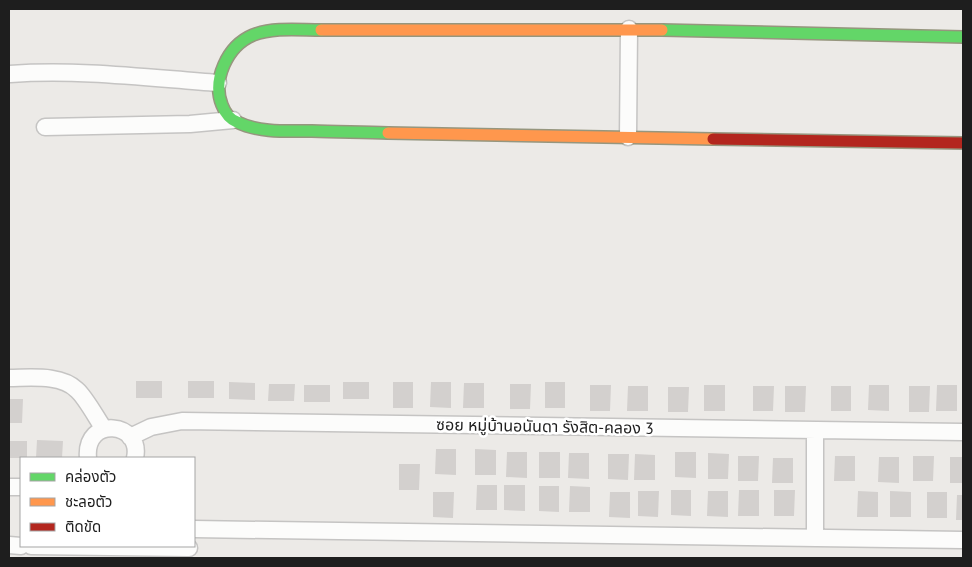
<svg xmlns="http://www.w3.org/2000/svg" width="972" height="567" font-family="'PT Sans','Noto Sans Thai',sans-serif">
  <rect width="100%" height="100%" fill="#eceae7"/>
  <path fill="#d3d0ce" d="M 136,381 L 162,381 L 162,398 L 136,398 Z
    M 188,381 L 214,381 L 214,398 L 188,398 Z
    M 229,382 L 255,383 L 255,400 L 229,399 Z
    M 343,382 L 369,382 L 369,399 L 343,399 Z
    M 393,382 L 413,382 L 413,408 L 393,408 Z
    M 431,382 L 451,382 L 451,408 L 430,407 Z
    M 545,382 L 565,382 L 565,408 L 545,408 Z
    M 464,383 L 484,383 L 484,408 L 463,408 Z
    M 269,384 L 295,384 L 294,401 L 268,401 Z
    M 510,384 L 531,384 L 530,409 L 510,409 Z
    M 304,385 L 330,385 L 330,402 L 304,402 Z
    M 590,385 L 611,385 L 610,411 L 590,411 Z
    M 704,385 L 725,385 L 725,411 L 704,411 Z
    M 869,385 L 889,385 L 889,411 L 868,410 Z
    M 937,385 L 957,385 L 957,411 L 936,411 Z
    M 628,386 L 648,386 L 648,411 L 627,411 Z
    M 753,386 L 774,386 L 773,411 L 753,411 Z
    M 785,386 L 806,386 L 805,412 L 785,412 Z
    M 831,386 L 851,386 L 851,411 L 831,411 Z
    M 909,386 L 930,386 L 929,412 L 909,412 Z
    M 668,387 L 689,387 L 688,412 L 668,412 Z
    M 9,399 L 23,399 L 22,423 L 9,423 Z
    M 37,440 L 63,441 L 62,458 L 36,458 Z
    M 9,441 L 27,441 L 27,458 L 9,458 Z
    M 436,449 L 456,449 L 456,475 L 435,474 Z
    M 475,449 L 496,450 L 496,475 L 475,475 Z
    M 507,452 L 527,452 L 527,478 L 506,477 Z
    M 539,452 L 560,452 L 560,478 L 539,478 Z
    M 675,452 L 696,452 L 696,478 L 675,477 Z
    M 569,453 L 589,453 L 589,479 L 568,478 Z
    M 708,453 L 729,454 L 728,479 L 708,479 Z
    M 608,454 L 629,454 L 628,480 L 608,479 Z
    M 635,454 L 655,455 L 655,480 L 634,480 Z
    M 738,456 L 759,456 L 758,481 L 738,481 Z
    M 835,456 L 855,456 L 855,481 L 834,481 Z
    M 913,456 L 934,456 L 933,481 L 913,481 Z
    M 879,457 L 899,457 L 899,483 L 878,482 Z
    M 950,457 L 963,457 L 963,483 L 950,483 Z
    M 773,458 L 793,458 L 793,483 L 772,483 Z
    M 399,464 L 420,464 L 419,490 L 399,490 Z
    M 477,485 L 497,485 L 497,510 L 476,510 Z
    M 504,485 L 525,485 L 525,511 L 504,510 Z
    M 539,486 L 559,486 L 559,512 L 539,511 Z
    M 570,486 L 590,487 L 590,512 L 569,512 Z
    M 671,490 L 691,490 L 691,516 L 671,515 Z
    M 739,490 L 759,490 L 759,516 L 738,516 Z
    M 774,490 L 795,490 L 794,516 L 774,516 Z
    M 638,491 L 659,491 L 658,517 L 638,516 Z
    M 708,491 L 728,491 L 728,517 L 707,516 Z
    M 858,491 L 878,492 L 878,517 L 857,517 Z
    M 890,491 L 911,492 L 911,517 L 890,517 Z
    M 433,492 L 454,492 L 453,518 L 433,517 Z
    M 610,492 L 630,492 L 630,518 L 609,517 Z
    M 927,492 L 947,492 L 947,518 L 927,518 Z
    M 957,495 L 963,495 L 963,520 L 956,520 Z"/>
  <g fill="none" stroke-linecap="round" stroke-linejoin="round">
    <defs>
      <path id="street" d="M 10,74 C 79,69 149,78 218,83
        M 45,127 L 190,124 L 233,120
        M 628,137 L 629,29
        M 9,378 C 30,378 61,374 77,390 C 86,398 97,419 104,429
        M 130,437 L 151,427 L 182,421 L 963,432
        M 88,458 C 84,415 143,422 135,458
        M 9,487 L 21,487
        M 194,529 L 963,540
        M 815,538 L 815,430
        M 9,545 L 21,546
        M 31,546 L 189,548"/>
      <path id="fast" d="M 321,30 C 299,30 274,27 253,35 C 227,46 212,80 222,105 C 225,113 229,119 237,122 C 259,133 288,131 312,131 C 337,132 363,132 388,133
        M 662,30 L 963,37"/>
      <path id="slow" d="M 321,30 L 662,30
        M 388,133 L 713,139"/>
      <path id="jam" d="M 713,139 L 963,143"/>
    </defs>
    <use href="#street" stroke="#c5c4c3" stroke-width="19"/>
    <use href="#fast" stroke="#96967e" stroke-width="14"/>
    <use href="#slow" stroke="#96967e" stroke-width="14"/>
    <use href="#jam" stroke="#96967e" stroke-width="14"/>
    <use href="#street" stroke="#fcfcfb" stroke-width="16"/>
    <use href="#fast" stroke="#63d668" stroke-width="11"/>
    <use href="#slow" stroke="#ff974d" stroke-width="11"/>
    <use href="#jam" stroke="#b3261e" stroke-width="11"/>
  </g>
  <g text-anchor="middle" stroke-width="5" stroke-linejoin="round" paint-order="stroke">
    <g font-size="16" fill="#1e1e1e" stroke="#fff">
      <text transform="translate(545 426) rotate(1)" y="6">ซอย หมู่บ้านอนันดา รังสิต-คลอง 3</text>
    </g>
  </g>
  <rect width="972" height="567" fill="none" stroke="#1e1e1e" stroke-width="20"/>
  <rect x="20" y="457" width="175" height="90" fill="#ffffff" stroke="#a5a5a5"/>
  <rect x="30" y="473" width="25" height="8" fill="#63d668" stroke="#a5a5a5"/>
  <text x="65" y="482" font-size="15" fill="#1e1e1e">คล่องตัว</text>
  <rect x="30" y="498" width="25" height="8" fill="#ff974d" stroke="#a5a5a5"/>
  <text x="65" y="507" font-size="15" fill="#1e1e1e">ชะลอตัว</text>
  <rect x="30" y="523" width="25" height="8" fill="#b3261e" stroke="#a5a5a5"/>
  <text x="65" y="532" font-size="15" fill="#1e1e1e">ติดขัด</text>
</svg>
